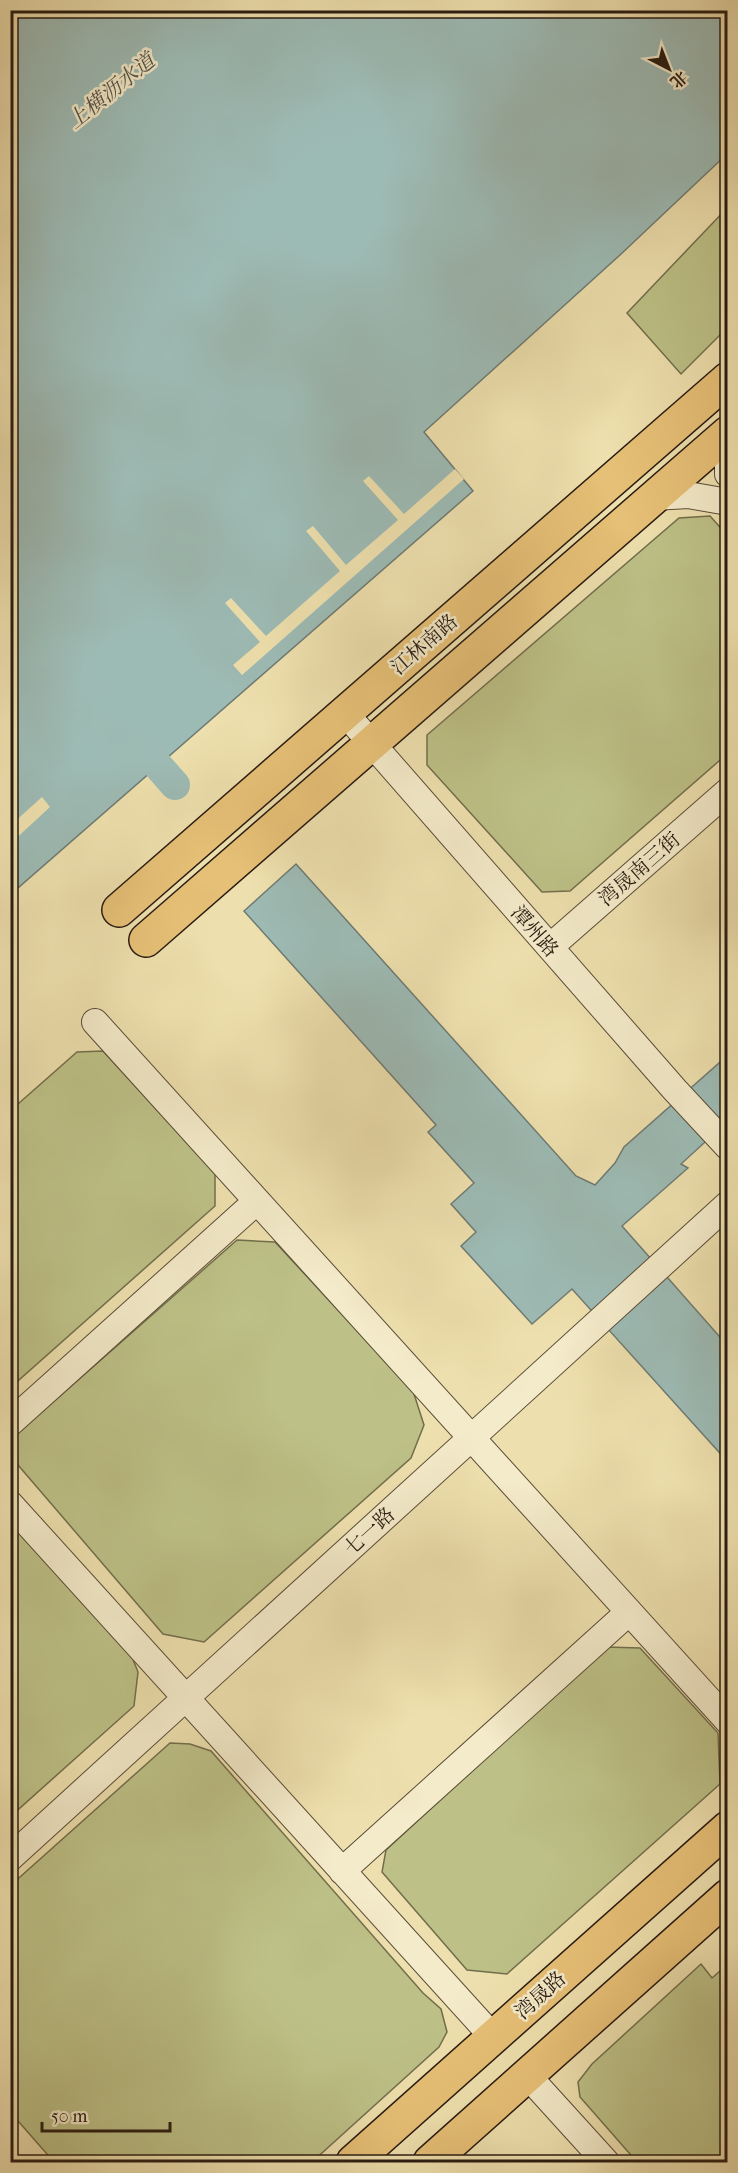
<svg xmlns="http://www.w3.org/2000/svg" width="738" height="2173" font-family="'IM FELL French Canon','Noto Serif SC',serif">
  <rect width="100%" height="100%" fill="#eee0ae"/>
  <filter id="stains"><feTurbulence type="fractalNoise" baseFrequency=".00333" numOctaves="4"/><feColorMatrix values="0 0 0 0 .2 0 0 0 0 .09 0 0 0 0 .02 0 0 0 .5 -.17"/></filter>
  <radialGradient id="worn" r=".72"><stop offset=".6" stop-color="#630" stop-opacity="0"/><stop offset="1" stop-color="#630" stop-opacity=".3"/></radialGradient>
  <path fill="#bdc187" stroke="#726e4c" stroke-width="1.5" d="M 727,208 L 727,328 L 681,374 L 627,313 Z
    M 710,516 L 727,535 L 727,754 L 570,891 L 542,892 L 427,765 L 427,735 L 679,518 Z
    M 103,1051 L 215,1173 L 215,1206 L 11,1387 L 10,1111 L 77,1052 Z
    M 237,1240 L 275,1242 L 413,1391 L 424,1425 L 411,1458 L 204,1642 L 163,1634 L 12,1458 L 18,1433 Z
    M 10,1518 L 130,1652 L 138,1672 L 134,1706 L 11,1816 Z
    M 606,1647 L 640,1648 L 718,1733 L 720,1784 L 507,1974 L 467,1970 L 382,1872 L 386,1850 Z
    M 170,1743 L 190,1744 L 211,1751 L 423,1993 L 441,2009 L 447,2032 L 439,2047 L 312,2162 L 54,2162 L 11,2113 L 11,1885 Z
    M 701,1964 L 712,1978 L 727,1965 L 727,2162 L 637,2162 L 580,2097 L 578,2082 L 592,2064 Z"/>
  <path fill="#9dbbb5" stroke="#6e7b73" stroke-width="1.5" d="M 11,11 L 727,11 L 727,154 L 620,255 L 424,432 L 473,491 L 11,894 Z
    M 296,864 L 576,1176 L 595,1185 L 615,1163 L 624,1147 L 727,1056 L 727,1122 L 681,1164 L 688,1168 L 622,1226 L 727,1345 L 727,1461 L 572,1289 L 532,1324 L 461,1246 L 476,1232 L 451,1204 L 474,1183 L 428,1132 L 436,1125 L 244,911 Z"/>
  <path fill="#eee0ae" d="M 455,469 L 464,479 L 242,675 L 233,665 L 260,642 L 225,603 L 231,598 L 266,636 L 340,571 L 306,531 L 313,526 L 346,565 L 398,520 L 363,481 L 369,476 L 404,514 Z
    M 42,797 L 50,807 L 11,843 L 11,825 Z"/>
  <g fill="none" stroke-linecap="round" stroke-linejoin="round">
    <path stroke="#9dbbb5" stroke-width="30" d="M 131,735 L 175,785"/>
    <defs>
      <path id="minor" d="M 728,454 L 728,474
        M 654,497 L 688,495 L 728,502
        M 345,713 L 675,1090 L 728,1147
        M 550,947 L 728,791
        M 95,1022 L 728,1721
        M 10,1423 L 257,1201
        M 10,1504 L 493,2037
        M 10,1858 L 728,1204
        M 342,1871 L 629,1612
        M 527,2075 L 606,2162"/>
      <path id="major" d="M 119,910 L 728,379
        M 146,940 L 728,433
        M 353,2162 L 728,1828
        M 430,2162 L 728,1896"/>
    </defs>
    <use href="#minor" stroke="#5a4c38" stroke-width="28"/>
    <use href="#major" stroke="#281b11" stroke-width="36"/>
    <use href="#minor" stroke="#f4ebca" stroke-width="26"/>
    <use href="#major" stroke="#e7c077" stroke-width="33"/>
  </g>
  <g text-anchor="middle" stroke-width="5" stroke-linejoin="round" paint-order="stroke">
    <g font-size="20" fill="#281b11" stroke="#f4ebca">
      <text transform="translate(424 644) rotate(-41)" y="7">江林南路</text>
      <text transform="translate(639 869) rotate(-41)" y="7">湾晟南三街</text>
      <text transform="translate(535 931) rotate(49)" y="7">潭州路</text>
      <text transform="translate(369 1531) rotate(-42)" y="7">七一路</text>
      <text transform="translate(540 1995) rotate(-42)" y="7">湾晟路</text>
    </g>
    <g font-size="21" font-style="italic" fill="#51534a" stroke="#f4ebca">
      <text transform="translate(111 91) rotate(-39)" y="7">上横沥水道</text>
    </g>
  </g>
  <rect width="738" height="2173" fill="none" stroke="#eee0ae" stroke-width="36"/>
  <rect x="12" y="12" width="714" height="2149" fill="none" stroke="#281b11" stroke-width="3"/>
  <rect x="18" y="18" width="702" height="2137" fill="none" stroke="#281b11" stroke-width="1.5"/>
  <g transform="translate(669 69) rotate(138)" stroke="#f4ebca" stroke-width="4.5" paint-order="stroke">
  <path d="M0-4.5L10 22L0 15L-10 22Z" fill="#281b11"/>
  <text y="-9" font-size="16" font-weight="bold" text-anchor="middle" fill="#281b11">北</text>
  </g>
  <path d="M42 2122v9h128v-9" fill="none" stroke="#281b11" stroke-width="3"/>
  <text x="51" y="2122" font-size="18" fill="#281b11" stroke="#f4ebca" stroke-width="4.5" paint-order="stroke">50 m</text>
  <rect width="100%" height="100%" filter="url(#stains)"/>
  <rect width="100%" height="100%" fill="url(#worn)"/>
</svg>
